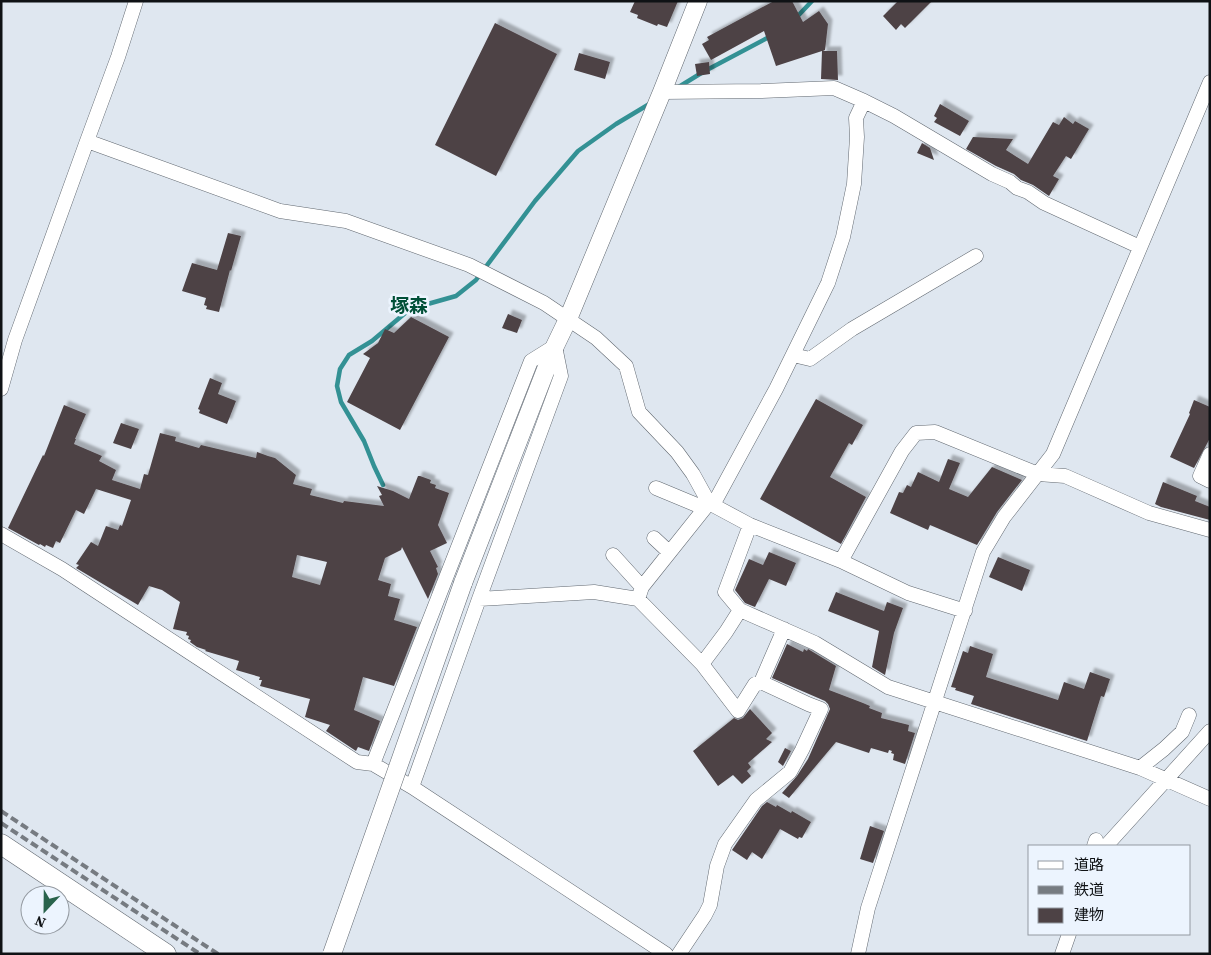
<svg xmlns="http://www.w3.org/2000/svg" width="1211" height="955" font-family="'Source Serif 4','Noto Sans JP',serif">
  <defs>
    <filter id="shadow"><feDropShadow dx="4.5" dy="-4.5" stdDeviation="1" flood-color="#0004"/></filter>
  </defs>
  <rect width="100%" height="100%" fill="#dfe7f0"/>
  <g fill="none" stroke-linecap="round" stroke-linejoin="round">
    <path stroke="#339194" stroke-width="4.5" d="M 795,19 L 812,1
      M 677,88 L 703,72 L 771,36
      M 383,485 L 374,466 L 364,441 L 341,402 L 337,386 L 340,369 L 349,355 L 372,341 L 410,309 L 456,296 L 476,280 L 535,201 L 578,151 L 616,124 L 651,103"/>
  </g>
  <path fill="#4d4245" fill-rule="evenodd" filter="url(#shadow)" d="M 635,1 L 678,1 L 667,27 L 658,24 L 657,26 L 637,18 L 638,15 L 630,12 Z
    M 774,1 L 792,1 L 803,22 L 819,11 L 828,24 L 825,50 L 823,51 L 837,51 L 838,80 L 821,79 L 822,51 L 776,66 L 764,31 L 711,60 L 702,44 L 709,40 L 707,37 Z
    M 898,1 L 932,1 L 905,28 L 901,24 L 896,30 L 883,16 Z
    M 495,23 L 557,54 L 496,176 L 435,145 Z
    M 579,53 L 610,62 L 605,79 L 574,70 Z
    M 709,62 L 710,74 L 697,76 L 695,64 Z
    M 940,104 L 969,121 L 960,136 L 934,122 L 937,118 L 934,116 Z
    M 1064,117 L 1073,124 L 1075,121 L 1089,129 L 1071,159 L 1066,156 L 1053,176 L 1059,179 L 1049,196 L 1033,185 L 1021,180 L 1014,174 L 996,166 L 966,149 L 973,137 L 1013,139 L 1006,150 L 1028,164 L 1053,122 L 1059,125 Z
    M 922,143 L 930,148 L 934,160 L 917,153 Z
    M 228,233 L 241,236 L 231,271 L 230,270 L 219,312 L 206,309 L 207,306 L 204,305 L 206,298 L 182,291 L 192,263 L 217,270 Z
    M 508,314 L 522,320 L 517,333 L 502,328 Z
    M 411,317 L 449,337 L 400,430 L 347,402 L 370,358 L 363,354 L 378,343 L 385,329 L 394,333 Z
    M 210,378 L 222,383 L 218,394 L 236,401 L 227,424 L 199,413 L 200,410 L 198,409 Z
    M 816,399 L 863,425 L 852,445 L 849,443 L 830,477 L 866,497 L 841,544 L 760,499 Z
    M 1194,400 L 1210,407 L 1210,438 L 1194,468 L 1170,457 L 1190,414 L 1189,413 Z
    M 64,405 L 86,414 L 75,439 L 76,439 L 74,444 L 102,456 L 99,461 L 116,470 L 112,480 L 140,489 L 144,474 L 148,475 L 160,433 L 176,437 L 175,441 L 199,448 L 201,445 L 256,458 L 257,452 L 268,456 L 275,458 L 296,475 L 293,484 L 312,489 L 310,495 L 343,503 L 344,501 L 384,506 L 379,496 L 382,495 L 377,486 L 393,491 L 409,499 L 418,476 L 420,476 L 431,480 L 430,483 L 436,485 L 435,488 L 449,493 L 438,525 L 447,543 L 430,551 L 438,567 L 436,568 L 438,574 L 428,599 L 402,547 L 401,550 L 385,558 L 378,580 L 391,584 L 388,596 L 400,599 L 394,620 L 417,627 L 394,686 L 363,677 L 354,710 L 380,721 L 369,751 L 358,747 L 356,751 L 326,731 L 330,725 L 305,717 L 310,699 L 260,686 L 262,680 L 259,680 L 260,677 L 236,670 L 239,661 L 205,651 L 206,650 L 197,647 L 190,642 L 191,640 L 188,639 L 189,636 L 186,635 L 187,632 L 173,629 L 180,602 L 162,590 L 149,586 L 138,605 L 76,568 L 79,565 L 76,564 L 91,542 L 98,546 L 106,526 L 118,530 L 120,525 L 122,526 L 131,500 L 96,489 L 84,514 L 76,510 L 60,543 L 56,541 L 53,548 L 46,545 L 45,547 L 40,544 L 39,545 L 8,528 L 43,455 L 44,456 ZM 297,555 L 327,562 L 320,585 L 292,577 Z
    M 121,423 L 139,429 L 131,449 L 113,443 Z
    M 948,459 L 960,463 L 949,489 L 968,497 L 992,467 L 1022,480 L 997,512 L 977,545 L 930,525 L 928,530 L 890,513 L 899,492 L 903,493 L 907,485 L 911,487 L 918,472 L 939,482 Z
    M 1163,482 L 1197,496 L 1195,501 L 1210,507 L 1210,520 L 1161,507 L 1155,504 Z
    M 769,552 L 796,563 L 786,586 L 769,579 L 755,607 L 745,603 L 735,590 L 749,559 L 763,565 Z
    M 998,557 L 1030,570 L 1022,591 L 989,577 Z
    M 836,592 L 884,611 L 887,602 L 903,608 L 894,633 L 885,675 L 872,667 L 879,631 L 828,611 Z
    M 787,644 L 803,652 L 804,649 L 807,651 L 808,649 L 836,666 L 829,690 L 863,703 L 870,706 L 869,708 L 882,713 L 881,718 L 909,725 L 908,731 L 915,733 L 905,764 L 893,760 L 894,754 L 891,753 L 892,751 L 889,750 L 888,753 L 871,748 L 869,753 L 836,742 L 789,798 L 782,793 L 797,776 L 808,759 L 830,709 L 828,704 L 825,701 L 772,678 Z
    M 970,646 L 993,654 L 986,677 L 1058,700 L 1064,682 L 1084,689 L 1090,672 L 1110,679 L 1104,697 L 1101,696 L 1087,741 L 971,704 L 974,696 L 955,690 L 956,688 L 951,687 L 963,651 L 968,653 Z
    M 750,709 L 772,733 L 766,739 L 772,742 L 748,763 L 751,767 L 747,771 L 751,776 L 742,784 L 733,775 L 718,786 L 693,751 L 734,718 L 738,720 L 743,718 Z
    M 785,748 L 791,751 L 783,766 L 778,762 Z
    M 767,802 L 776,807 L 777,805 L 791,813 L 792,811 L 811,822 L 802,838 L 799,837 L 798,839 L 780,829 L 762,859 L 752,852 L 747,860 L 732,850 L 762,806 Z
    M 870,826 L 884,831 L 873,863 L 860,859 Z"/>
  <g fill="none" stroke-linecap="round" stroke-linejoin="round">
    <defs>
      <path id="minor" d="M 662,92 L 761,91 L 834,88 L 864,101 L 894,116 L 992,174 L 1010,182 L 1017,188 L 1028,192 L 1044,203 L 1140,247
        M 87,141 L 118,57 L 136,1
        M 793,355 L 810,359 L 852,329 L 976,256
        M 1,389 L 15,340 L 87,141 L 280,211 L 346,221 L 469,265 L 544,303 L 596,338 L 626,366 L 639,412 L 677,452 L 693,474 L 709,503 L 750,525 L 841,561 L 908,593 L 965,611
        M 1210,454 L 1200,476 L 1210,481
        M 656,488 L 704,508
        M 713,505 L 776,389 L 828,283 L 843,237 L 854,184 L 857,137 L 856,118 L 864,101
        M 750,525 L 725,592 L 740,610 L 815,643 L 888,687 L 1140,768 L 1210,799
        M 1,534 L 62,569 L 357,762 L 373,764 L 412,787 L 666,954
        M 654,538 L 669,552
        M 613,555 L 642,587
        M 841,561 L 902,451 L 916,433 L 935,432 L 1038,474 L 1065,476 L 1149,513 L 1210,530
        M 479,599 L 594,592 L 638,599 L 702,664 L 738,711 L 755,684 L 761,682
        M 638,599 L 642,587 L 709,503
        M 702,664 L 726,632 L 740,610
        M 373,764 L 531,361 L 555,346 L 561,376 L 479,599 L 412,787
        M 1140,768 L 1164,749 L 1182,732 L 1189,715
        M 1094,846 L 1096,840
        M 1106,846 L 1210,731
        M 679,954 L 705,915 L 710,905 L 717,866 L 725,844 L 756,800 L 790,772 L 802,750 L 821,709 L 808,704 L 761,682 L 784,629
        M 858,954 L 868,908 L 983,552 L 1004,517 L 1053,454 L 1210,82
        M 1062,954 L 1069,934"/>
      <path id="tertiary" d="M 463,583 L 555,346 L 568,319 L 662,92 L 698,1"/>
      <path id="secondary" d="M 1,844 L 166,954"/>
    </defs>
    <use href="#minor" stroke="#616870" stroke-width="15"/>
    <use href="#tertiary" stroke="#616870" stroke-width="19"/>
    <use href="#secondary" stroke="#616870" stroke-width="21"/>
    <use href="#minor" stroke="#fff" stroke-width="14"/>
    <use href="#tertiary" stroke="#fff" stroke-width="18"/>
    <use href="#secondary" stroke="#fff" stroke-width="20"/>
    <path stroke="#767b81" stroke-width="4" stroke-dasharray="8 4" stroke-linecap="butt" d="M 1,811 L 218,954
      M 1,823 L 200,954"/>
    <defs>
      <path id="tertiary-bridge" d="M 332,954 L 463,583"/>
    </defs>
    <use href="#tertiary-bridge" stroke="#616870" stroke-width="19" stroke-linecap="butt"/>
    <use href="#tertiary-bridge" stroke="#fff" stroke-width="18"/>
  </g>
  <g text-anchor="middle" stroke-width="5" stroke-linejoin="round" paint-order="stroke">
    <g font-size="19" font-weight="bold" fill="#004f37" stroke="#ecf4fe">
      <text x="409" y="312">塚森</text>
    </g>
  </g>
  <rect width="1211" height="955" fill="none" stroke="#0f1215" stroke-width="5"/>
  <rect x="1028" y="845" width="162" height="90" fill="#ecf4fe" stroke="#949aa1"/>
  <rect x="1038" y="861" width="25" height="8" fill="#ffffff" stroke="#949aa1"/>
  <text x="1074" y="870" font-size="15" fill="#0f1215">道路</text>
  <rect x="1038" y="886" width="25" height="8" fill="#767b81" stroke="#949aa1"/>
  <text x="1074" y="895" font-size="15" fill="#0f1215">鉄道</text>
  <rect x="1038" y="908" width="25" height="15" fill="#4d4245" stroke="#949aa1"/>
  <text x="1074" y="920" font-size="15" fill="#0f1215">建物</text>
  <g transform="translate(45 910) rotate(202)"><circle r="24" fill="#ecf4fe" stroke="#949aa1"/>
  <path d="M0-4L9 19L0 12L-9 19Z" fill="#29634c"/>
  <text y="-8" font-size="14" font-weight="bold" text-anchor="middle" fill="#0f1215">N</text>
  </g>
</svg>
